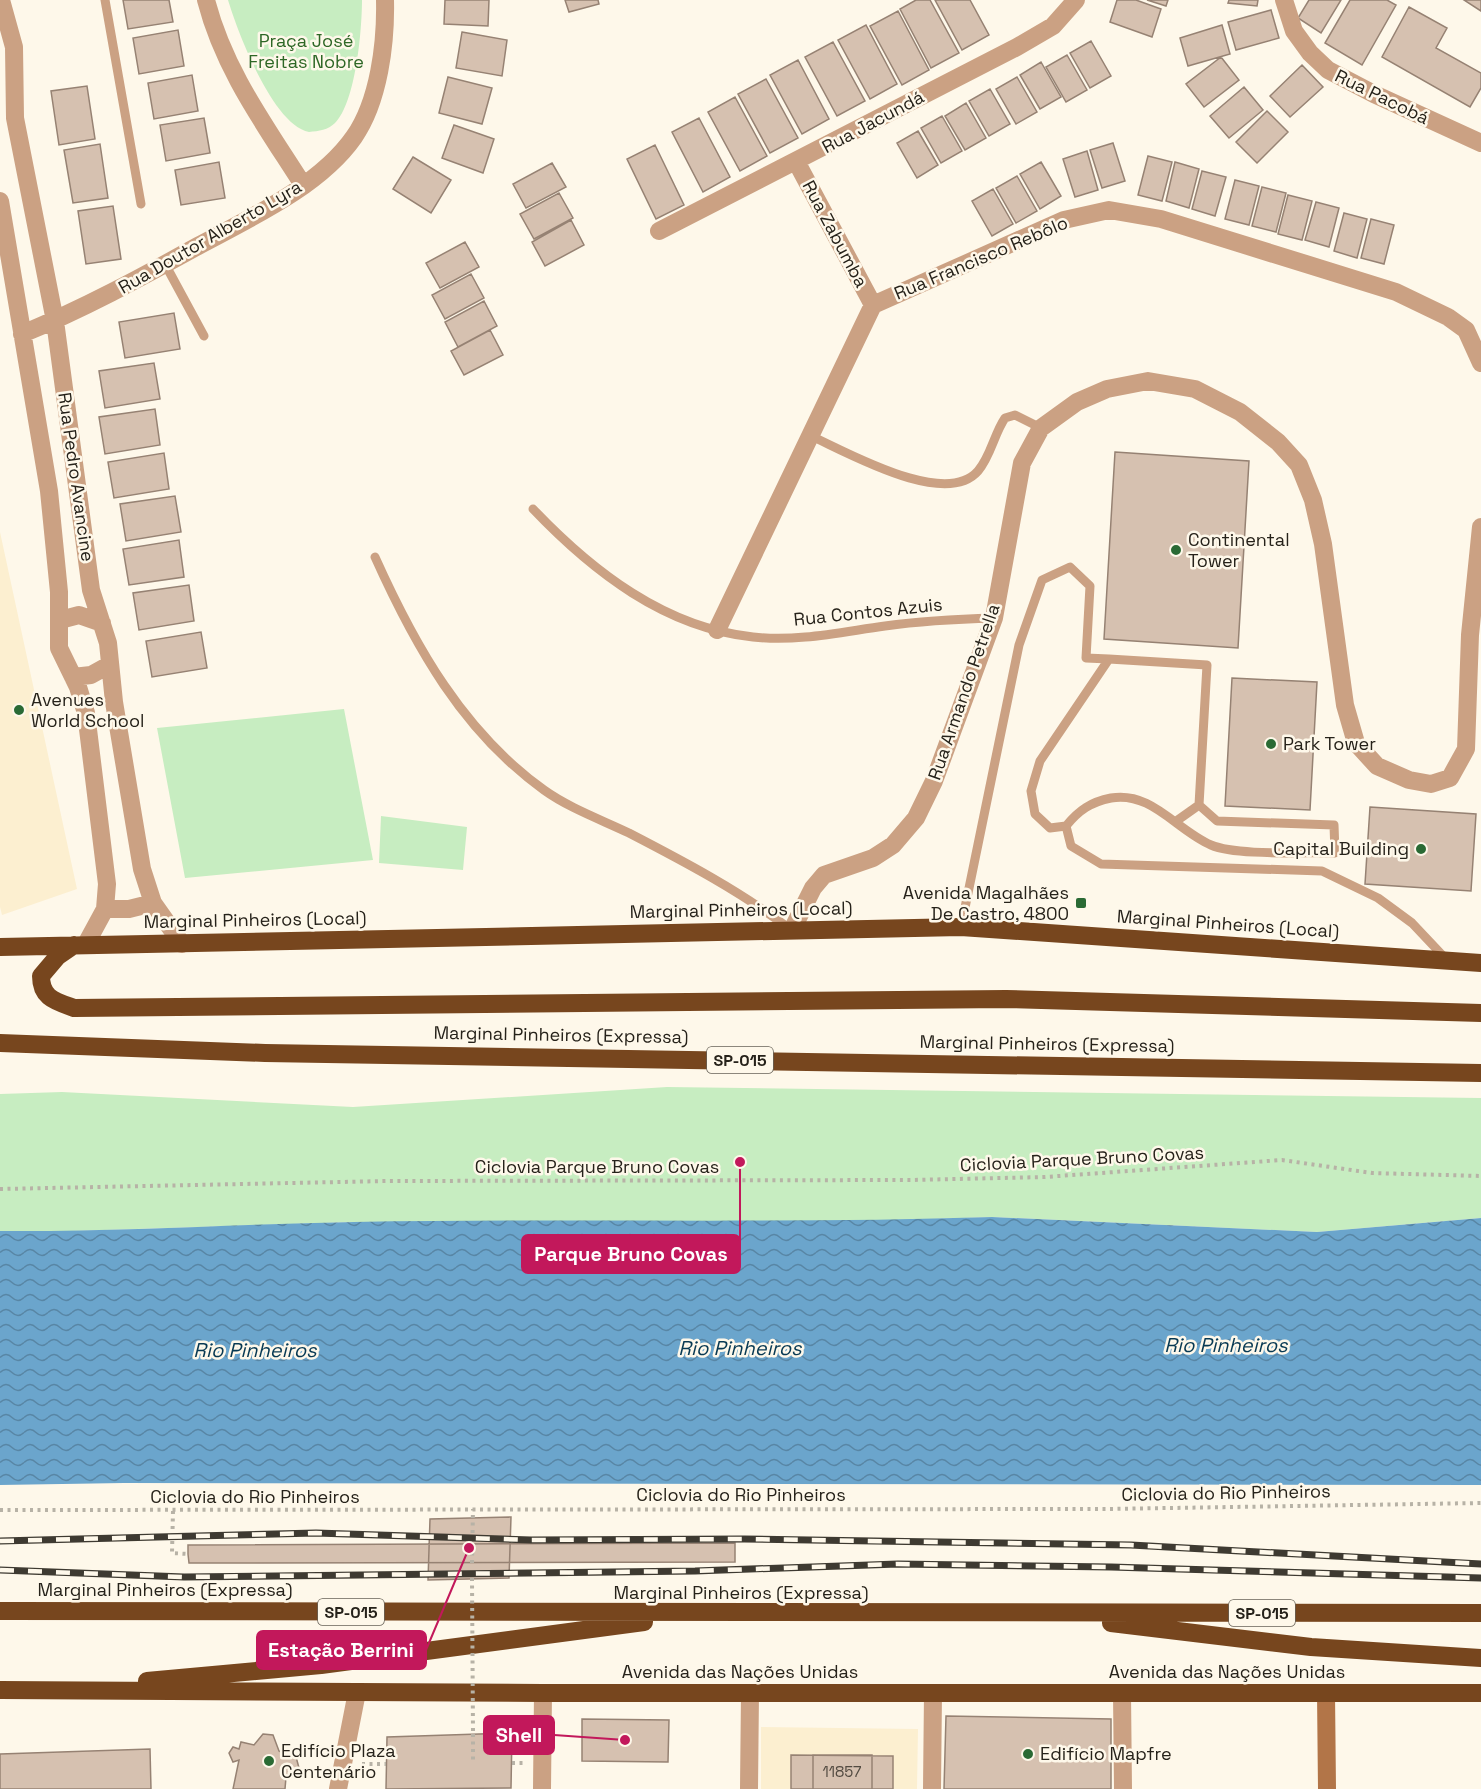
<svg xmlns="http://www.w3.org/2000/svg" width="1481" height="1789" font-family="'Space Grotesk',sans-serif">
  <defs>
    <pattern id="water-waves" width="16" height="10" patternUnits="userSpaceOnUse" patternTransform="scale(1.5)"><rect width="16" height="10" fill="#6ba5cc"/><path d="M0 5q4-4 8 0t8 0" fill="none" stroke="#5886a5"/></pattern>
  </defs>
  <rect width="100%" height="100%" fill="#fef8ea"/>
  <path fill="#fcefd0" d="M 0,532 L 77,889 L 2,915 L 0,907 Z
    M 761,1727 L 918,1729 L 917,1789 L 761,1789 Z"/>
  <path fill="#c7edc1" d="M 228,0 L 362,0 C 362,29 356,102 335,123 C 328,130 319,131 309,132 C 273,125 238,33 228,0 Z
    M 344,709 L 373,860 L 185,878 L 157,728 Z
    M 381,816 L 467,827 L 463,870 L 379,863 Z
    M 667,1087 L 1481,1098 L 1481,1218 L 1317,1232 L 992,1217 L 846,1222 L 354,1222 L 72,1231 L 0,1231 L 0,1094 L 62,1092 L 353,1107 Z"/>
  <path fill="url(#water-waves)" d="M 992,1217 L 1317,1232 L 1481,1218 L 1481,1485 L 124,1483 L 0,1485 L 0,1231 C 118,1232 236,1224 354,1222 C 567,1218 779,1224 992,1217 Z"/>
  <path fill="#d6c1b0" stroke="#968273" stroke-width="1.5" d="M 123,0 L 169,0 L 173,22 L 128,29 Z
    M 445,0 L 489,0 L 488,26 L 444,24 Z
    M 565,0 L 598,0 L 599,4 L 569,12 Z
    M 916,0 L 930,0 L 959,53 L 931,68 L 900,9 Z
    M 935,0 L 970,0 L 989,35 L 962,50 Z
    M 1117,0 L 1136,0 L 1161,9 L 1152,37 L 1110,22 Z
    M 1147,0 L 1168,0 L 1166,6 Z
    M 1229,0 L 1258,0 L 1257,6 L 1228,3 Z
    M 1309,0 L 1341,0 L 1321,33 L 1298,18 Z
    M 1350,0 L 1387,0 L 1396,5 L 1362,65 L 1325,43 Z
    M 1464,0 L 1481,0 L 1481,11 Z
    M 1409,7 L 1447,28 L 1436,48 L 1481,73 L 1481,88 L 1470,107 L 1382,57 Z
    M 1271,10 L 1279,38 L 1236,50 L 1228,22 Z
    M 898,11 L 929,70 L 902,85 L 870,26 Z
    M 866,25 L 897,84 L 870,99 L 838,40 Z
    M 1222,25 L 1230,54 L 1188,66 L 1180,38 Z
    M 178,30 L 184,66 L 139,74 L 133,38 Z
    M 462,32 L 507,40 L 502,76 L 456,68 Z
    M 1091,41 L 1111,76 L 1090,88 L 1070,53 Z
    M 833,42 L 865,101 L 837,116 L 805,57 Z
    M 1067,55 L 1087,90 L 1066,102 L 1046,67 Z
    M 1221,57 L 1239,80 L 1204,107 L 1186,84 Z
    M 798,60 L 829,119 L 802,134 L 770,75 Z
    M 1041,62 L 1061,97 L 1040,109 L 1020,75 Z
    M 1302,65 L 1323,87 L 1290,117 L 1270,96 Z
    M 192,75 L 198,111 L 154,119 L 148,83 Z
    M 448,77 L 492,88 L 482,124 L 439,113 Z
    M 1017,77 L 1037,112 L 1016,124 L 996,89 Z
    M 766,79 L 798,138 L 770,153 L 738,94 Z
    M 87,86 L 95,139 L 59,145 L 51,91 Z
    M 1244,87 L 1263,110 L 1229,138 L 1210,116 Z
    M 990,89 L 1010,124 L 989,136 L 969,101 Z
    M 735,97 L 767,156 L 740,171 L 708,112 Z
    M 966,103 L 986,138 L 965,150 L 945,116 Z
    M 1267,111 L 1288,132 L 1257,163 L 1236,142 Z
    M 942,116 L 962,151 L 941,163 L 921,128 Z
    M 204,118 L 210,153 L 166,161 L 160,125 Z
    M 699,118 L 730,177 L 703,192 L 672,132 Z
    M 454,125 L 494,139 L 483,173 L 442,158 Z
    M 918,131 L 938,165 L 917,178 L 897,143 Z
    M 1113,143 L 1125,181 L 1102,188 L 1090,150 Z
    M 100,144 L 108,198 L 73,203 L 64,150 Z
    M 655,145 L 684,205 L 656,219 L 627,159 Z
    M 1087,151 L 1098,190 L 1075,197 L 1063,159 Z
    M 1148,156 L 1172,162 L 1162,201 L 1138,195 Z
    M 413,157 L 451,180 L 431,213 L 393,189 Z
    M 219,162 L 225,198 L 181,205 L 175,170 Z
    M 1041,162 L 1061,196 L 1040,209 L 1020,174 Z
    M 1175,162 L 1199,169 L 1189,208 L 1166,201 Z
    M 552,163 L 566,187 L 526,208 L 513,184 Z
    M 1202,171 L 1226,177 L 1215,216 L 1192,209 Z
    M 1017,176 L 1037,211 L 1016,223 L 996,188 Z
    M 1235,180 L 1259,186 L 1249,225 L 1225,219 Z
    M 1262,187 L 1286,193 L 1276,232 L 1252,226 Z
    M 993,189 L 1013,224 L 992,236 L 972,201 Z
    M 559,193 L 573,218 L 534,239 L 520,214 Z
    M 1288,195 L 1312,201 L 1302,240 L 1278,234 Z
    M 1316,202 L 1339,208 L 1329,247 L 1305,240 Z
    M 113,206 L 121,259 L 86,264 L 78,211 Z
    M 1344,213 L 1367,219 L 1357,258 L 1334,251 Z
    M 1371,219 L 1394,225 L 1384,264 L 1361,258 Z
    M 571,220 L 584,245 L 545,266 L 532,242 Z
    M 465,242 L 479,267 L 440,288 L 426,263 Z
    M 471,274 L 484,298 L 445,319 L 432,295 Z
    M 484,301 L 497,326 L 458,347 L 445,322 Z
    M 174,313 L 180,349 L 125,358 L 119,322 Z
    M 490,330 L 503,355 L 464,375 L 451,351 Z
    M 154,363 L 160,399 L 105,408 L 99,371 Z
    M 155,409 L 160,445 L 105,454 L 99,417 Z
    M 1115,452 L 1249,461 L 1238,648 L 1104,639 Z
    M 164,453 L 169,489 L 114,498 L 108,462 Z
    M 175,496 L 181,532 L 126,541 L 120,504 Z
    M 179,540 L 184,577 L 129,585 L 123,549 Z
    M 189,585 L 194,621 L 139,630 L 133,593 Z
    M 201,632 L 207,668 L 152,677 L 146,641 Z
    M 1232,678 L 1317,682 L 1310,810 L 1225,806 Z
    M 1370,807 L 1476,814 L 1471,891 L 1365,884 Z
    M 511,1517 L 509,1578 L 428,1580 L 430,1519 Z
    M 735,1543 L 735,1562 L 189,1563 L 188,1554 L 188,1545 Z
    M 946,1716 L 1111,1719 L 1111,1789 L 944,1789 Z
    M 582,1719 L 669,1720 L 668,1762 L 582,1761 Z
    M 512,1733 L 511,1788 L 386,1789 L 387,1737 Z
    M 263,1734 L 273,1735 L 279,1751 L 288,1756 L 295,1753 L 299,1768 L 286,1777 L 285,1789 L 233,1789 L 239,1760 L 233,1762 L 229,1753 L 233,1747 L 239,1749 L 241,1742 L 254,1745 Z
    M 150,1749 L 151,1789 L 0,1789 L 0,1754 Z
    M 791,1755 L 893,1756 L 893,1789 L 791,1789 Z
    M 813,1755 L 872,1755 L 872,1789 L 813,1789 Z"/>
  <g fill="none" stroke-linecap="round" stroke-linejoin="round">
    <path stroke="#b7b2a6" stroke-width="4" stroke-dasharray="3 4.5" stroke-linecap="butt" d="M 0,1189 L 388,1181 L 912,1180 L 1045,1177 L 1282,1160 L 1372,1173 L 1481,1176
      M 0,1510 L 1108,1509 L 1481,1503
      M 173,1511 L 172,1553 L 188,1554
      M 472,1563 L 473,1509
      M 473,1734 L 473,1763
      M 512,1763 L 526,1763
      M 362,1764 L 386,1764"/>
    <path stroke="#cba183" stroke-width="9" d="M 105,0 L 141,204
      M 165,264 L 204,336
      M 809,435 C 845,451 945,509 978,471 C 991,456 994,434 1005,418 L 1015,415 L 1041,428
      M 533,509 C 592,571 665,628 753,637 C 798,642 841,632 885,626 C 921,621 957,619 994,618
      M 375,557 C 415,646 463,732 544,790 C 569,808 602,820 629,833 C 685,862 740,891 790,929
      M 1199,805 L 1217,821 L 1334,825 L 1335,853 C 1304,852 1237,856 1211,845 C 1176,830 1152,791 1111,798 C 1091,802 1079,810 1066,826 L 1071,846 L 1101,864 L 1322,871 L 1378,898 L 1412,923 L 1445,958
      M 1175,822 L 1199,805
      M 1066,826 L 1050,828 L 1035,814 L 1031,791 L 1040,761 L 1109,659 L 1207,665 L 1199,805
      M 961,927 L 1019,645 L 1042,580 L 1070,567 L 1090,586 L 1086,658 L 1109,659"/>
    <path stroke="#cba183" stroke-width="18" d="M 1,0 L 14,47 L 15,118 L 55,321 L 91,590 L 108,643 L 114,702 L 142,869 L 153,903 L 182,944
      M 206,0 C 224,70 265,125 303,185
      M 1284,0 L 1294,31 L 1310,53 L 1328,70 L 1374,94 L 1481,143
      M 797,163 L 873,305
      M 0,201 L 49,491 L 59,592 L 59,648 L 78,687 L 86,713 L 107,884 L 105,909 L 86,944
      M 659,231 L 1017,47 L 1053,26 L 1076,0
      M 22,334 C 83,309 140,278 198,246 C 250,218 320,186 354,137 C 379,101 386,43 385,0
      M 60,620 L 79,615 L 102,623
      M 717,630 L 873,305 L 1064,220 L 1109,210 L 1161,219 L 1396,292 L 1448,317 L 1466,330 L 1481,363
      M 73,677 L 91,675 L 109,665
      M 105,909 L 129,909 L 153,903
      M 792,930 L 813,888 L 824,875 L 873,858 L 893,845 L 916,818 L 934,781 L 994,618 L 1022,463 L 1041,428 L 1077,402 L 1107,389 L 1148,381 L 1195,389 L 1240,412 L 1278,442 L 1299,465 L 1313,500 L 1323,544 L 1345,705 L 1356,743 L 1377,766 L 1409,780 L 1431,784 L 1450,778 L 1466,749 L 1470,635 L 1481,527
      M 1122,1693 L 1123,1789
      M 338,1789 L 357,1692
      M 542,1789 L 543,1693
      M 749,1789 L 750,1693
      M 932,1789 L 933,1693"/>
    <path stroke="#b27548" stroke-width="18" d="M 1326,1693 L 1327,1789"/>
    <path stroke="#77461e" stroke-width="18" d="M 74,945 L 58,956 L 41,976 C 41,998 55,1001 74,1008 L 1006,999 L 1481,1013
      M 0,947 L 961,927 L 1481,963
      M 0,1043 L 265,1053 L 1481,1073
      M 0,1611 L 1481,1613
      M 1111,1623 L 1311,1647 L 1481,1658
      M 147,1681 L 321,1665 L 644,1622
      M 0,1690 L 543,1693 L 1481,1693"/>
    <defs>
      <path id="rail" d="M 0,1541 L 316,1533 L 531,1540 L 744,1539 L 1131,1545 L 1481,1564
        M 0,1570 L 184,1577 L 695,1571 L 898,1564 L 1111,1567 L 1481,1578"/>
    </defs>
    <use href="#rail" stroke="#3e3a31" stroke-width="7"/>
    <use href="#rail" stroke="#fef8ea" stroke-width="4.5" stroke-dasharray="14" stroke-linecap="butt"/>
    <path stroke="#b7b2a6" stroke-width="4" stroke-dasharray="3 4.5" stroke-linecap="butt" d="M 472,1578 L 473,1734"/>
  </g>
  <g fill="#2a6a34" stroke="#fef8ea" stroke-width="2">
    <circle cx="1176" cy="550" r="6"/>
    <circle cx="19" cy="710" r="6"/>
    <circle cx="1271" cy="744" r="6"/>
    <circle cx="1421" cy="849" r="6"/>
    <rect x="1075" y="897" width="12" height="12" rx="3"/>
    <circle cx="1028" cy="1754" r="6"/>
    <circle cx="269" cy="1761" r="6"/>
  </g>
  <g text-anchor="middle" stroke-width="5" stroke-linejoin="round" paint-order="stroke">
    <g font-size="15" fill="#524a40">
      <text x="842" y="1777">11857</text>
    </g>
    <g fill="#fef8ea" stroke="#676258" stroke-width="1.5">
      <rect x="707" y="1047" width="66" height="26" rx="4.5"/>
      <rect x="318" y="1599" width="66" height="26" rx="4.5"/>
      <rect x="1229" y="1600" width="66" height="26" rx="4.5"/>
    </g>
    <g font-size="16" font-weight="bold" fill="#26221a">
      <text x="740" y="1066">SP-015</text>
      <text x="351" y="1618">SP-015</text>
      <text x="1262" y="1619">SP-015</text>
    </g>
    <g font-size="18" fill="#2e6726" stroke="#fef8ea">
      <text x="306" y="47">Praça José<tspan x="306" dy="21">Freitas Nobre</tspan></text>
    </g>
    <g font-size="18" fill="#26221a" stroke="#fef8ea">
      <text transform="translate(1382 97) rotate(26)" y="6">Rua Pacobá</text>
      <text transform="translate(873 122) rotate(-28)" y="6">Rua Jacundá</text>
      <text transform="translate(835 234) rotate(62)" y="6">Rua Zabumba</text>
      <text transform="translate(210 237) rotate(-30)" y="6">Rua Doutor Alberto Lyra</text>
      <text transform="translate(981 258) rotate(-23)" y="6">Rua Francisco Rebôlo</text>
      <text transform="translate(76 477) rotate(82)" y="6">Rua Pedro Avancine</text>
      <text transform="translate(868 612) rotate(-6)" y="6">Rua Contos Azuis</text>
      <text transform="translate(964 692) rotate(-71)" y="6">Rua Armando Petrella</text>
      <text transform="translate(741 910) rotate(-1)" y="6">Marginal Pinheiros (Local)</text>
      <text transform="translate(255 920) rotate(-1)" y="6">Marginal Pinheiros (Local)</text>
      <text transform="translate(1228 924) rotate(4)" y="6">Marginal Pinheiros (Local)</text>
      <text transform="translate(561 1035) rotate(1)" y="6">Marginal Pinheiros (Expressa)</text>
      <text transform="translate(1047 1044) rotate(1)" y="6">Marginal Pinheiros (Expressa)</text>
      <text transform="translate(1082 1159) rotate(-3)" y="6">Ciclovia Parque Bruno Covas</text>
      <text x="597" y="1173">Ciclovia Parque Bruno Covas</text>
      <text transform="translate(1226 1493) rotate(-1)" y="6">Ciclovia do Rio Pinheiros</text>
      <text x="741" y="1501">Ciclovia do Rio Pinheiros</text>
      <text x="255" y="1503">Ciclovia do Rio Pinheiros</text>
      <text x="165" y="1596">Marginal Pinheiros (Expressa)</text>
      <text x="741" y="1599">Marginal Pinheiros (Expressa)</text>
      <text x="740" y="1678">Avenida das Nações Unidas</text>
      <text x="1227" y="1678">Avenida das Nações Unidas</text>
    </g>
    <g font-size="18" fill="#26221a" stroke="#fef8ea" text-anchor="start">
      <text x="1188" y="546">Continental<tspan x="1188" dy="21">Tower</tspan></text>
      <text x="31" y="706">Avenues<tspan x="31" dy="21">World School</tspan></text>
      <text x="1283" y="750">Park Tower</text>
      <text x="1409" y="855" text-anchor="end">Capital Building</text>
      <text x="1069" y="899" text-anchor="end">Avenida Magalhães<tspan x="1069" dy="21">De Castro, 4800</tspan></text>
      <text x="281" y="1757">Edifício Plaza<tspan x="281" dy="21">Centenário</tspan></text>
      <text x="1040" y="1760">Edifício Mapfre</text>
    </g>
    <g font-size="20" font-style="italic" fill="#073953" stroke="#fef8ea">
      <text x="1226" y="1352">Rio Pinheiros</text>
      <text x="740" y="1355">Rio Pinheiros</text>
      <text x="255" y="1357">Rio Pinheiros</text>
    </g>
  </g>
  <path fill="none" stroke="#c2185b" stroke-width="2" d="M740 1162L740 1254M469 1548L426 1650M625 1740L554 1735"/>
  <g fill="#c2185b" stroke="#fef8ea" stroke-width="2">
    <circle cx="740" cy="1162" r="6"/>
    <circle cx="469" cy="1548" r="6"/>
    <circle cx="625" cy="1740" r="6"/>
  </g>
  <g fill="#c2185b" stroke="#c2185b" stroke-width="2">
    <rect x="522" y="1235" width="218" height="38" rx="6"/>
    <rect x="257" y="1631" width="169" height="38" rx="6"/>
    <rect x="484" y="1716" width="70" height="38" rx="6"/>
  </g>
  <g font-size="20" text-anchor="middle" font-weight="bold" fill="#fff">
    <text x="631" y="1261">Parque Bruno Covas</text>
    <text x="341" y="1657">Estação Berrini</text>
    <text x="519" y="1742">Shell</text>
  </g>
</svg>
